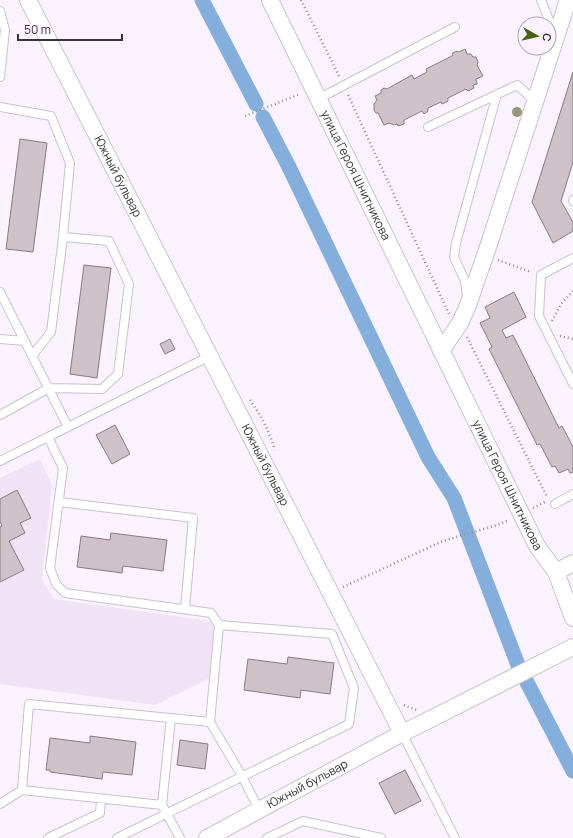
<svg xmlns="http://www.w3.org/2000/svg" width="573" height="838" font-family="Manrope,sans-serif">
  <rect width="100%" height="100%" fill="#faf2ff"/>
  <path fill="#f0e3f6" d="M 40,459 L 52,485 L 42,580 L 54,599 L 210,621 L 216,629 L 210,678 L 155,705 L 0,684 L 0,478 Z"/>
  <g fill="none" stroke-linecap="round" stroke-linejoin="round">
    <path stroke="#84afdc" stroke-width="15" d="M 202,0 L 256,104
      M 263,117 L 289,167 L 428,457 L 454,498 L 518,665 L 573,771"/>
  </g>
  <path fill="#cfc1c8" stroke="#897b82" d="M 465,49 L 467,54 L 471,54 L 473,57 L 476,57 L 478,62 L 477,65 L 483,76 L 476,79 L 477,84 L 473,85 L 474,88 L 468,91 L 466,89 L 448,98 L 448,101 L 442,104 L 441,102 L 428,108 L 428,111 L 424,114 L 422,111 L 404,120 L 404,124 L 398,126 L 397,124 L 394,125 L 389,123 L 384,125 L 378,113 L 376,113 L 374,110 L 374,104 L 377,100 L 375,96 L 381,93 L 381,90 L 384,88 L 387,89 L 412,75 L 414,79 L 427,72 L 426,69 L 452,56 L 453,53 L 457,51 L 459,52 Z
    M 573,72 L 573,162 L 561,201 L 573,222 L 573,231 L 553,243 L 532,202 Z
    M 20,139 L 47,143 L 33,252 L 6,249 Z
    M 84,265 L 111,268 L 97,378 L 70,374 Z
    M 514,292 L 526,317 L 502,330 L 506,338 L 513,335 L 559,428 L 562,426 L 573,447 L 573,472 L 570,473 L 568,469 L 559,473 L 555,466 L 552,467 L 540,444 L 537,445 L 489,349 L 492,347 L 480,323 L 490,318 L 485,307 Z
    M 170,339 L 175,349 L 165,354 L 160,344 Z
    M 115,425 L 130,454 L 112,464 L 96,435 Z
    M 17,490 L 31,518 L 20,523 L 25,533 L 9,541 L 24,570 L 0,582 L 0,527 L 2,526 L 0,521 L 0,499 Z
    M 111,533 L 167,540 L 163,571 L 123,566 L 122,573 L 77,567 L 81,536 L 110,540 Z
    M 288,657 L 334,663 L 330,694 L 301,690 L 300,698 L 244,690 L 248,659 L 287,664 Z
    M 90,736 L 136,742 L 132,775 L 103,772 L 102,779 L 50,772 L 50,770 L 46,770 L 50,738 L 90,743 Z
    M 180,740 L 208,744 L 205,769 L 177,765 Z
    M 405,770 L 421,801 L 395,814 L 379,783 Z"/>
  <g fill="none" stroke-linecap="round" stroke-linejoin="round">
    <defs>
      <path id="lane" d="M 541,0 L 555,35
        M 0,11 L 5,30 L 0,77
        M 318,99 L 455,27
        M 0,107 L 51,116 L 70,163 L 63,237 L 51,332 L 32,356
        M 428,127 L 517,85 L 535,101
        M 573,200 L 573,201
        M 573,258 L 541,275 L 539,316 L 573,384
        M 0,292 L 68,427 L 210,356
        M 467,296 L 465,281 L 454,257 L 456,243 L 497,94
        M 0,339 L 25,341
        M 0,415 L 49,388 L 102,389 L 118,374 L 129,284 L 109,241 L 63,237
        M 48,437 L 63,468 L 50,568 L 56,584 L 65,593 L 211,613 L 219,625
        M 0,461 L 68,427
        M 59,502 L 193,518 L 185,609
        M 555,504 L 573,494
        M 402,733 L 455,838
        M 0,804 L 22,790
        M 162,805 L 171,718
        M 48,838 L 100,813 L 101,799
        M 117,838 L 349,724 L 354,688 L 332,634 L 219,625 L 210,722 L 242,776 L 259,810
        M 180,838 L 162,805 L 22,790 L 29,704 L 210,722
        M 267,838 L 303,821 L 381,838"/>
      <g id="street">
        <path id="s1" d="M 28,0 L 402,733"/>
        <path id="s2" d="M 270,0 L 537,546 L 556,572 L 573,618"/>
        <path d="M 441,351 L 460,323 L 468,305 L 488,247 L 568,0"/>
        <path d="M 556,572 L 573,563"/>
        <path id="s3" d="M 207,838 L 397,736 L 573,647"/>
      </g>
    </defs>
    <use href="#lane" stroke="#c9c1cd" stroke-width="10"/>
    <use href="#street" stroke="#c9c1cd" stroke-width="18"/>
    <path stroke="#918c95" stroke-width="2.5" stroke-dasharray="1 3" stroke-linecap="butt" d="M 301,0 L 339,76
      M 348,95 L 449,314
      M 245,116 L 300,94
      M 498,260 L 531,272
      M 552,321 L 561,304 L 573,291
      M 560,336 L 573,339
      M 467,337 L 547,497
      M 250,400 C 261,415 269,431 275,450
      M 533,508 L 545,502
      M 343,587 L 443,541 L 497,525 L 509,520
      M 404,705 L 416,710"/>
    <use href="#lane" stroke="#fff" stroke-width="8"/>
    <use href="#street" stroke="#fff" stroke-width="16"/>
  </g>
  <circle fill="#95997c" cx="517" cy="112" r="5"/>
  <g text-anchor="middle" stroke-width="4" stroke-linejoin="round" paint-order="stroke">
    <g font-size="12" fill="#363338" stroke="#faf2ff">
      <text dy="4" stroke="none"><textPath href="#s2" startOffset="195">улица Героя Шнитникова</textPath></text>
      <text dy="4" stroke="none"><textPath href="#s1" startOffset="198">Южный бульвар</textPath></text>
      <text dy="4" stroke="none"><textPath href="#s1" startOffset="522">Южный бульвар</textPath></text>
      <text dy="4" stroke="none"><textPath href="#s2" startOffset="540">улица Героя Шнитникова</textPath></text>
      <text dy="4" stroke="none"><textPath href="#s3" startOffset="114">Южный бульвар</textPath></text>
    </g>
  </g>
  <g transform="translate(537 36) rotate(98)"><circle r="19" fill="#faf2ff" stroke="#aca6af"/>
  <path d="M0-3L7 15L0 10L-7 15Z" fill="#4a6415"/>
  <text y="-6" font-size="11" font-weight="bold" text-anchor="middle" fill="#363338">С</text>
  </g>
  <path d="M18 34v6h104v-6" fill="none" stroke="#363338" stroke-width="2"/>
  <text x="24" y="34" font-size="12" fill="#363338" stroke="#faf2ff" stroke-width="3" paint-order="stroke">50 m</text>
</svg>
